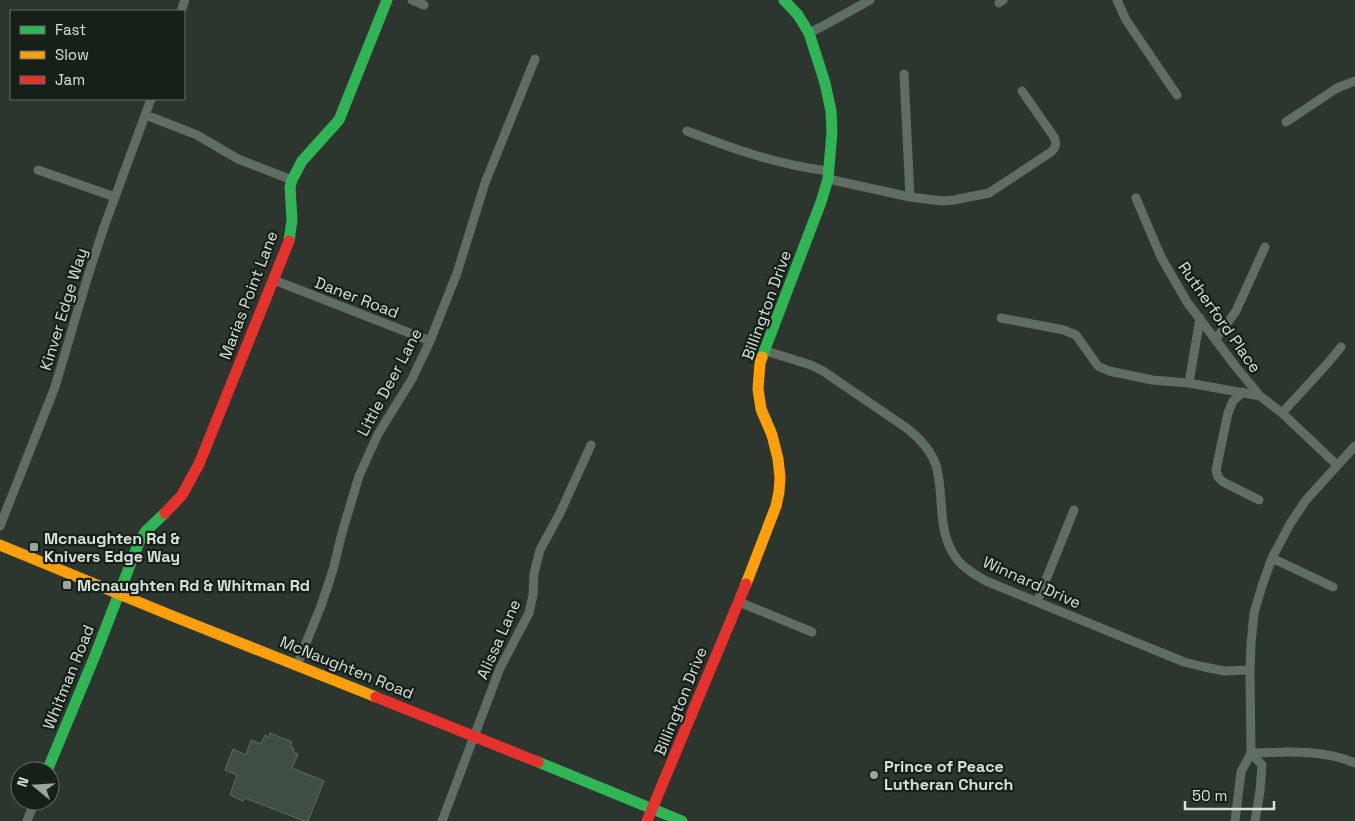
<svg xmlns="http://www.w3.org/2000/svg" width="1355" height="821" font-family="'Space Grotesk',sans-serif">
  <rect width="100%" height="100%" fill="#2c362f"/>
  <path fill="#3f4e43" stroke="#616a63" d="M 270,733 L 292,742 L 290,746 L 294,748 L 293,752 L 298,754 L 292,768 L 324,781 L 308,821 L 304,821 L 245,798 L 243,801 L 230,795 L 237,775 L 225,770 L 233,749 L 246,755 L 251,740 L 261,744 L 265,735 L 269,737 Z"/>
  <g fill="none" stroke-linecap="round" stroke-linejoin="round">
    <path stroke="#606d64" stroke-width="9" d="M 412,0 L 424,5
      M 1117,0 L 1126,20 L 1177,95
      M 999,3 L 1003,0
      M 181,11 L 185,0
      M 809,33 L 823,26 L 870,0
      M 904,74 L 910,197
      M 146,115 L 197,135 L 238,159 L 292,180
      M 1286,122 L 1337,88 L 1355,81
      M 687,131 C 733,149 779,165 828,171
      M 38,170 L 115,197
      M 828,179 L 910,197 L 942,201 L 954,200 L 989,193 L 1051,152 C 1056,147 1057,144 1054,137 L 1022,91
      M 1136,198 L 1161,257 L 1187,302 L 1236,367 L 1260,396
      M 274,280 L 430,341
      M 1001,318 L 1064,330 L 1076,335 L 1098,366 L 1109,371 L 1152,380 L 1189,383 L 1260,396 L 1282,413 L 1337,465
      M 1216,339 L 1236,311 L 1265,247
      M 763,350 L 811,365 L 823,371 L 908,429 C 919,438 931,451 936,465 C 945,496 936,530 956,558 C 963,568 976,575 986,581 L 1184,662 L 1204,667 L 1224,671 L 1250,670
      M 1189,383 L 1200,318
      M 1243,392 L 1233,401 L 1228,413 L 1216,470 L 1218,477 L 1223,482 L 1259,500
      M 1282,413 L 1327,364 L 1341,347
      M 0,526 L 55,387 L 87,279 L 104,227 L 151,99
      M 1272,558 L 1333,587
      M 739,602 L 812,632
      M 1037,602 L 1074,510
      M 297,665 L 321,606 L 333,570 L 342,533 L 359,476 L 378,434 L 412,379 L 430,341 L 457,273 L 485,183 L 535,59
      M 1251,753 C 1287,752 1322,749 1355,763
      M 1251,753 L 1262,765 L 1260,791 L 1255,821
      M 27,821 L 35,801
      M 442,821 L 500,668 L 529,613 L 533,595 L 534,573 L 540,550 L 560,513 L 591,445
      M 1235,821 L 1241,772 L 1251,753 L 1250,670 L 1251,644 L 1254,613 L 1262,586 L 1272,558 L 1290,524 L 1306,500 L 1355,446"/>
    <path stroke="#30b455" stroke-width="11" d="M 289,241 L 292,220 L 290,187 L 292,180 L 302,161 L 339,120 L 387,0
      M 762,357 L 821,202 L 828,179 L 832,132 L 831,111 L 825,83 L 809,33 L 798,15 L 784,0
      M 538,762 L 682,821
      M 47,771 L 94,658 L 139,542 L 146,531 L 165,513"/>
    <path stroke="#ff9f0a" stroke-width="11" d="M 0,545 L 170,615 L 376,697
      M 746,584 L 776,506 L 779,492 L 780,477 L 778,459 L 772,435 L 761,409 L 758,389 L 760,363 L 762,357"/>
    <path stroke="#e5322d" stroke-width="11" d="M 165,513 L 182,495 L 199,464 L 289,241
      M 376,697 L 538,762
      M 647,821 L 746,584"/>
  </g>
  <g fill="#9aa59d" stroke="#171f19" stroke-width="2">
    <rect x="29" y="542" width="10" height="10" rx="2.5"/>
    <rect x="62" y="580" width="10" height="10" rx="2.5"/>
    <circle cx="874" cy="775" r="5"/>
  </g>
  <g text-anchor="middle" stroke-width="4.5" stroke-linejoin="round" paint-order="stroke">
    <g font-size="16" fill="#d6e1d8" stroke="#171f19">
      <text transform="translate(248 295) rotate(-69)" y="6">Marias Point Lane</text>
      <text transform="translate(357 297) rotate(21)" y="6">Daner Road</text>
      <text transform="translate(766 305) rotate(-70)" y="6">Billington Drive</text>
      <text transform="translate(63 309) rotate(-73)" y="6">Kinver Edge Way</text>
      <text transform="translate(1220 317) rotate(55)" y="6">Rutherford Place</text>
      <text transform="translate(389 382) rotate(-62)" y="6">Little Deer Lane</text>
      <text transform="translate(1032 582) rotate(24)" y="6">Winnard Drive</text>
      <text transform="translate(498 639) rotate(-66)" y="6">Alissa Lane</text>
      <text transform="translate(347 667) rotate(22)" y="6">McNaughten Road</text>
      <text transform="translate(68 677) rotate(-68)" y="6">Whitman Road</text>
      <text transform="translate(680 701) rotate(-68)" y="6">Billington Drive</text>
    </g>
    <g font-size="16" font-weight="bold" fill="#d6e1d8" stroke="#171f19" text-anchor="start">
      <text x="44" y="544">Mcnaughten Rd &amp;<tspan x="44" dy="18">Knivers Edge Way</tspan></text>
      <text x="77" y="591">Mcnaughten Rd &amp; Whitman Rd</text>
      <text x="884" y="772">Prince of Peace<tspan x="884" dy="18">Lutheran Church</tspan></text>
    </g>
  </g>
  <rect x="10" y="10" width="175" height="90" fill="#171f19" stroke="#636d65"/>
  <rect x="20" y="26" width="25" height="8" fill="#30b455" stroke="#636d65"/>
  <text x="55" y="35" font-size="15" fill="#d6e1d8">Fast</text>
  <rect x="20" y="51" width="25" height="8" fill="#ff9f0a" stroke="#636d65"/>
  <text x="55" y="60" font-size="15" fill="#d6e1d8">Slow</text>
  <rect x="20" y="76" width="25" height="8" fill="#e5322d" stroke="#636d65"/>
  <text x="55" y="85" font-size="15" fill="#d6e1d8">Jam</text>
  <g transform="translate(35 786) rotate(288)"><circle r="24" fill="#171f19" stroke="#636d65"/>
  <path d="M0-4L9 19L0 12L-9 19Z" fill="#9aa59d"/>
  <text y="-8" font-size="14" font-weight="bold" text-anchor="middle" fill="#d6e1d8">N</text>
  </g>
  <path d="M1185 801v8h89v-8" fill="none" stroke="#d6e1d8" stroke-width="2.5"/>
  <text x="1192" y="801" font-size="15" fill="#d6e1d8" stroke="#171f19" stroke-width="4" paint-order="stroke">50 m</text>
</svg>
